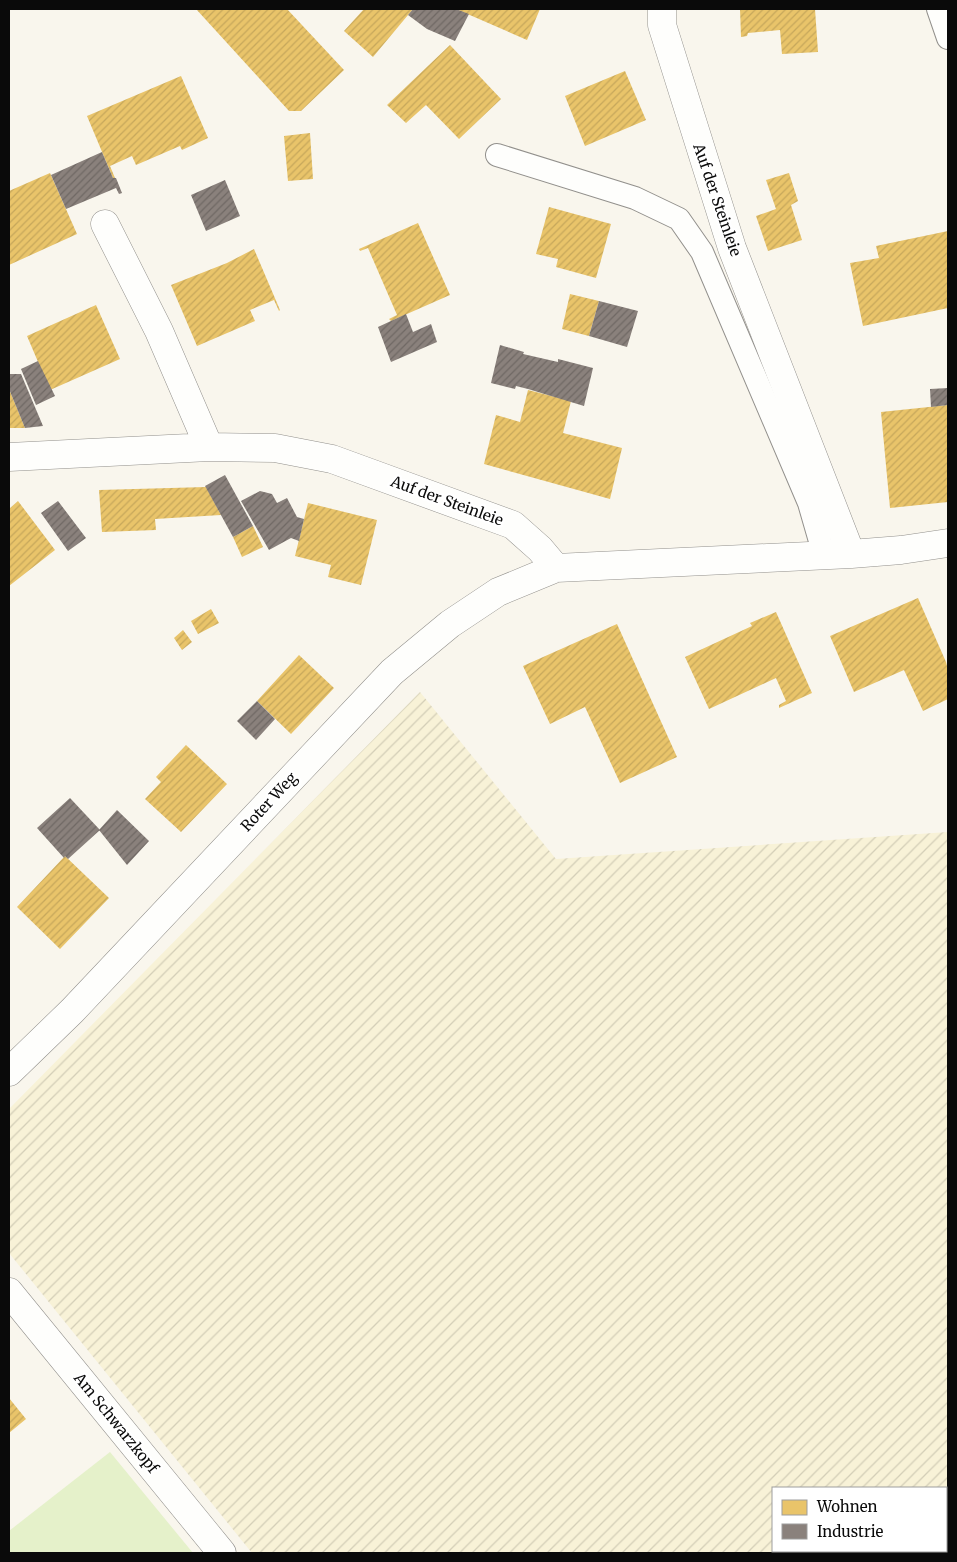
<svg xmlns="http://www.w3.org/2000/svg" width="957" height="1562" font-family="Merriweather,serif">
  <defs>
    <pattern id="farmland-furrows" width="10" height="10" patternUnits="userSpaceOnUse" patternTransform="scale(1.25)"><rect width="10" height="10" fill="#f8f2d7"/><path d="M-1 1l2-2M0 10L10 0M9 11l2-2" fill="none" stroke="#d3ceb7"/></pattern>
    <pattern id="homes-hatch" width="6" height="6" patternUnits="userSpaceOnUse" patternTransform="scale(1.25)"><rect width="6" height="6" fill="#e9c46a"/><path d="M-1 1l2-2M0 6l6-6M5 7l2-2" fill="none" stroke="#c6a75b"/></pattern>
    <pattern id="industry-hatch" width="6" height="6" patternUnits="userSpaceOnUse" patternTransform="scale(1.25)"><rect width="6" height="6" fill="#8a817c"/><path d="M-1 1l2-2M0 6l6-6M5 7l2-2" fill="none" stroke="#6f6864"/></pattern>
  </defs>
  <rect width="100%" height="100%" fill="#f9f6ed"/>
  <path fill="url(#farmland-furrows)" fill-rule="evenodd" d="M 420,692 L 556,859 L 948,832 L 948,1553 L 252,1553 L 9,1253 L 9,1109 ZM 773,1488 L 946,1488 L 946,1551 L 773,1551 Z"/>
  <path fill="#e5f1ca" d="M 110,1452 L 193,1553 L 9,1553 L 9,1531 Z"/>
  <path fill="url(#homes-hatch)" d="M 196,9 L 287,9 L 344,70 L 301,111 L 289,111 Z
    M 364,9 L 413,9 L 373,57 L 344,31 Z
    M 456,9 L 540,9 L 527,40 Z
    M 740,9 L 815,9 L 818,52 L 782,54 L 780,30 L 748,33 L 747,36 L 741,37 Z
    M 450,45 L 501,99 L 459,139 L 426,105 L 406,123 L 387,105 Z
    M 625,71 L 646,120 L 585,146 L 565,96 Z
    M 181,76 L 208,138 L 182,150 L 180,146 L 136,165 L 132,156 L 110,166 L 115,178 L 113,178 L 87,116 Z
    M 310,133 L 313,179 L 288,181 L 284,136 Z
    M 50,173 L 77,234 L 9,265 L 9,191 Z
    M 789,173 L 798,201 L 791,205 L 802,240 L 768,251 L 756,216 L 776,209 L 766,180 Z
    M 549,207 L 611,224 L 596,278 L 556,267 L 558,259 L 536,254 Z
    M 418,223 L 450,295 L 391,321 L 389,319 L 397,315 L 368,248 L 360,251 L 359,249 Z
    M 948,231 L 948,308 L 863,326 L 850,263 L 879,258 L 876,246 Z
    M 254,249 L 280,310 L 279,311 L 274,300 L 250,310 L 255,321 L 197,346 L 171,285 L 227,263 Z
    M 570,294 L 599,301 L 589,336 L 562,329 Z
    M 96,305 L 120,359 L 50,390 L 27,336 Z
    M 9,389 L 25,428 L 9,428 Z
    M 528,390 L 571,401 L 563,433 L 622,448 L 610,499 L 484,464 L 496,415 L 520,422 Z
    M 948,405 L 948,502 L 890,508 L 881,412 Z
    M 206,487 L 221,515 L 155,519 L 156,530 L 102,532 L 99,490 Z
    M 18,501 L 55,550 L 9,586 L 9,509 Z
    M 308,503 L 377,520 L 361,585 L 328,577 L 331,565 L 295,556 Z
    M 253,526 L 263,547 L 242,557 L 233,537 Z
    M 918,598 L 946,662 L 948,670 L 948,699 L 923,711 L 904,670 L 854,692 L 830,636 Z
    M 211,609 L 219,623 L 198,634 L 191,621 Z
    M 776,612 L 812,693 L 779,708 L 779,705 L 786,701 L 776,678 L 709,709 L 685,657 L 752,626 L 750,623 Z
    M 617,624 L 677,757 L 620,783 L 585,707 L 550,724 L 523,666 Z
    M 183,630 L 192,642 L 182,650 L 174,638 Z
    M 299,655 L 334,688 L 291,734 L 257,701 Z
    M 186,745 L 227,784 L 181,832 L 145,799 L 161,782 L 156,777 Z
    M 65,856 L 109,898 L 60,949 L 17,907 Z
    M 9,1398 L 26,1419 L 9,1433 Z"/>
  <path fill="url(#industry-hatch)" d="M 413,9 L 456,9 L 469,14 L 455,41 L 427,29 L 408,15 Z
    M 102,152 L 113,178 L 116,178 L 122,193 L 119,194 L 116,188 L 66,209 L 51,175 Z
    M 225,180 L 240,216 L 206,231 L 191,195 Z
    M 599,301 L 638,311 L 627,347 L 589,336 Z
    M 406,314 L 413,332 L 431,324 L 437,342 L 391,362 L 378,327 Z
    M 500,345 L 524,352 L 523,354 L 558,362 L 558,359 L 593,368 L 584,406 L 528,389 L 516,386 L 515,389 L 491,383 Z
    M 38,361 L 55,396 L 36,405 L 21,369 Z
    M 9,374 L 21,374 L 43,426 L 25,428 L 9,389 Z
    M 948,388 L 948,405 L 931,407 L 930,389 Z
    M 225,475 L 253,526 L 233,537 L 205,486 Z
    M 260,491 L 272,494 L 277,503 L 287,498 L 297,517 L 304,519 L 299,541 L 291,538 L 269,550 L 241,501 Z
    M 58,501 L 86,538 L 68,551 L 41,513 Z
    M 257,701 L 275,719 L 256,740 L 237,721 Z
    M 70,798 L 100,830 L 68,859 L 65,856 L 64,858 L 37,828 Z
    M 117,810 L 149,841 L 127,865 L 99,830 Z"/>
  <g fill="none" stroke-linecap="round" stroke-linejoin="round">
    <defs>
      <path id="service" d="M 938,9 L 948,38
        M 497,155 L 635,198 L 679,219 L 702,252 L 809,503 L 824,555"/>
      <path id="minor" d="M 662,9 L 662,25 L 732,248 L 851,554
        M 105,224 L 159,331 L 209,447
        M 9,457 L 209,447 L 275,448 L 332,459 L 513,525 L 540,549 L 556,568 L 851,554 L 901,550 L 948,543
        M 9,1072 L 72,1011 L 392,672 L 450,624 L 498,592 L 556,568
        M 9,1292 L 222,1553"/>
    </defs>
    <use href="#service" stroke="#92908c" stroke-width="24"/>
    <use href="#minor" stroke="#92908c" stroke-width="29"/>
    <path stroke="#b7b6b5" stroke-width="3" stroke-dasharray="5 2.5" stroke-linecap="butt" d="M 946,1532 L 948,1530
      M 914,1553 L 918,1551"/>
    <use href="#service" stroke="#fefefc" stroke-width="22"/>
    <use href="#minor" stroke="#fefefc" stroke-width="28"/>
  </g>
  <g text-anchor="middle" stroke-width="5" stroke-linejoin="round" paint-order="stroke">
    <g font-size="15" fill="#0a0a0a" stroke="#fff">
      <text transform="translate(717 200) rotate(71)" y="5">Auf der Steinleie</text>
      <text transform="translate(447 501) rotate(20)" y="5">Auf der Steinleie</text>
      <text transform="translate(269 802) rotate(-47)" y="5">Roter Weg</text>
      <text transform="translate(116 1423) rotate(51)" y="5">Am Schwarzkopf</text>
    </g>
  </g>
  <rect width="957" height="1562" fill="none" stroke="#0a0a0a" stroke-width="20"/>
  <rect x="772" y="1487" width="175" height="65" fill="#ffffff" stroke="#9d9d9d"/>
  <rect x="782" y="1500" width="25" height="15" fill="#e9c46a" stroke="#9d9d9d"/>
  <text x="817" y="1512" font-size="15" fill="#0a0a0a">Wohnen</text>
  <rect x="782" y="1524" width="25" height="15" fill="#8a817c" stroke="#9d9d9d"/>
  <text x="817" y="1537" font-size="15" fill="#0a0a0a">Industrie</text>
</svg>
